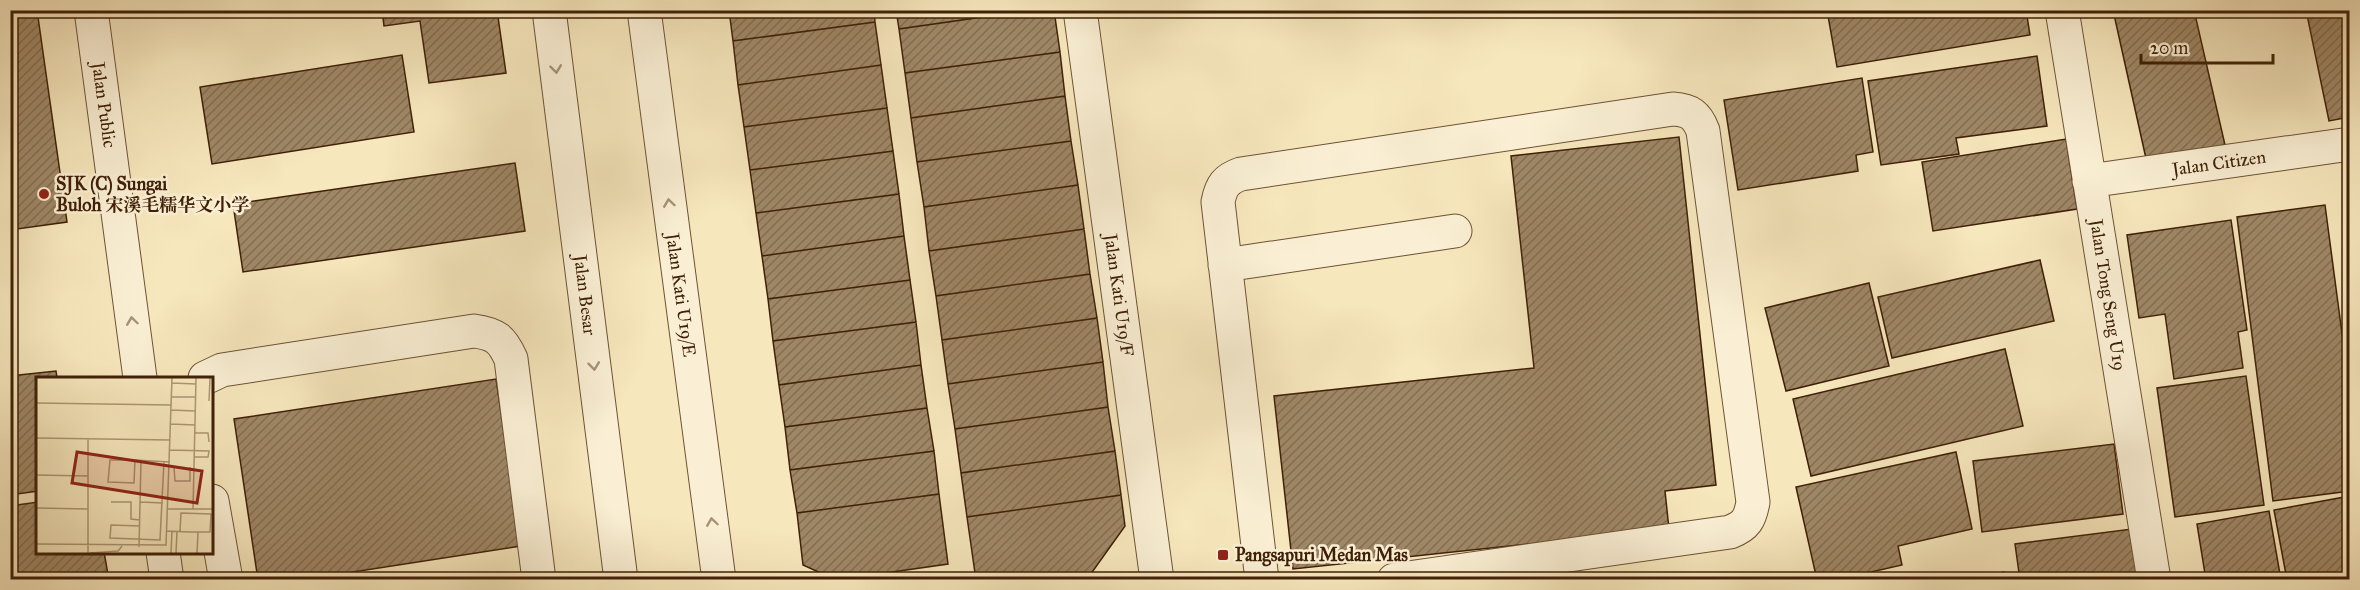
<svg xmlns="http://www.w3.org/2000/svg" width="2360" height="590" font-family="'IM FELL Great Primer','Noto Serif SC',serif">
  <defs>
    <pattern id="building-hatch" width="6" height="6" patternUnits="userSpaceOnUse" patternTransform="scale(1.5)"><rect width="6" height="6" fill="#9f8766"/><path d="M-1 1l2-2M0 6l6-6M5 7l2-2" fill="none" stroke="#836e52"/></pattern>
  </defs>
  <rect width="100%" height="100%" fill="#f7e7bd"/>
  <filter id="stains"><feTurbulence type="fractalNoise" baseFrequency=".00333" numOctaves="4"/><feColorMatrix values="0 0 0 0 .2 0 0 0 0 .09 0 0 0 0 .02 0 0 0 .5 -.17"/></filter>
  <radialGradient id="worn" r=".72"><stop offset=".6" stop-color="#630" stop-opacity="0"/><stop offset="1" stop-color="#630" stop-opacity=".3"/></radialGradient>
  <path fill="url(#building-hatch)" stroke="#3f2007" stroke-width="1.5" d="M 10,10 L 37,10 L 67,222 L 10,230 Z
    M 382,10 L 497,10 L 506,73 L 429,83 L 420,21 L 384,26 Z
    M 729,10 L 874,10 L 875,22 L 733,41 Z
    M 896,10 L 1032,10 L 899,29 Z
    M 1032,10 L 1054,10 L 1060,52 L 905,73 L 899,29 Z
    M 1827,10 L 2026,10 L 2030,35 L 1837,67 Z
    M 2113,10 L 2194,10 L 2225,145 L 2147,163 Z
    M 2306,10 L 2350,10 L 2350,117 L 2329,121 Z
    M 875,22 L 881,65 L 738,85 L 733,41 Z
    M 1060,52 L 1065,96 L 911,118 L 905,73 Z
    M 402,55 L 414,132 L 212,164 L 200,87 Z
    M 2037,56 L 2047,126 L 1956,138 L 1959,154 L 1881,165 L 1868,81 Z
    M 881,65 L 887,108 L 744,127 L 738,85 Z
    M 1862,78 L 1873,152 L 1856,155 L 1858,171 L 1738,190 L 1724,100 Z
    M 1065,96 L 1071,141 L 917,162 L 911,118 Z
    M 887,108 L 893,151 L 750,170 L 744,127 Z
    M 1679,137 L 1716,485 L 1665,491 L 1669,529 L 1293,569 L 1274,396 L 1534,368 L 1511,156 Z
    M 2066,139 L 2077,209 L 1933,231 L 1922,162 Z
    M 1071,141 L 1078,185 L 924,207 L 917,162 Z
    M 893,151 L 899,194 L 756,213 L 750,170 Z
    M 515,163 L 525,231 L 243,272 L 233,204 Z
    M 1078,185 L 1084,229 L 929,251 L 924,207 Z
    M 899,194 L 904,236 L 762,256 L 756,213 Z
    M 2325,205 L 2350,394 L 2350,491 L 2273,501 L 2237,217 Z
    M 2231,220 L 2247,330 L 2238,332 L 2243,368 L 2174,379 L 2165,314 L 2139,318 L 2127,235 Z
    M 1084,229 L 1090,274 L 936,296 L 929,251 Z
    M 904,236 L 910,280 L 768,299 L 762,256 Z
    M 2040,260 L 2054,321 L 1892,358 L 1878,297 Z
    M 1090,274 L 1097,318 L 942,340 L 936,296 Z
    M 910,280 L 916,322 L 773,341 L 768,299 Z
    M 1869,283 L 1889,366 L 1786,391 L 1765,308 Z
    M 1097,318 L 1103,362 L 948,384 L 942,340 Z
    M 916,322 L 921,365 L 779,385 L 773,341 Z
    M 2005,349 L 2023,426 L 1811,476 L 1793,399 Z
    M 1103,362 L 1108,407 L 955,429 L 948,384 Z
    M 921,365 L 927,408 L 785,427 L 779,385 Z
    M 56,371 L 57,378 L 38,378 L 38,491 L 10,495 L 10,376 Z
    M 2246,376 L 2264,505 L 2175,517 L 2157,388 Z
    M 496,379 L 521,546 L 301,580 L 258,580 L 234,419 Z
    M 1108,407 L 1115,451 L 961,473 L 955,429 Z
    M 927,408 L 934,451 L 790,470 L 785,427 Z
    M 2114,444 L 2123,514 L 1982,532 L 1973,461 Z
    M 934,451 L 939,494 L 797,513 L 790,470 Z
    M 1115,451 L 1121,495 L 967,517 L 961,473 Z
    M 1956,452 L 1972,529 L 1898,546 L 1902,565 L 1836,580 L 1817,580 L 1796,487 Z
    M 939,494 L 948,564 L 836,580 L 803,565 L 797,513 Z
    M 1121,495 L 1125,526 L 1090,575 L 1055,580 L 976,580 L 967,517 Z
    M 2350,496 L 2350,580 L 2287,580 L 2274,510 Z
    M 38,502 L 38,552 L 104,552 L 109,580 L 10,580 L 10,506 Z
    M 2269,511 L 2281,580 L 2206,580 L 2197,524 Z
    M 2132,529 L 2139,580 L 2020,580 L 2015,544 Z
    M 2004,572 L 2006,580 L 1960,580 Z"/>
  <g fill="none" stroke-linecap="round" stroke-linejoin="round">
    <defs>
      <path id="minor" d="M 91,10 L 140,378
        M 549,10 L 621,580
        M 644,10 L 719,580
        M 1080,10 L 1157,580
        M 2062,10 L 2154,580
        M 2089,181 L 2350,144
        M 1225,265 L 1455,231
        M 205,378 L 222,370 L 474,331 C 496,334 502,339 511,359 L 539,580
        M 212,501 L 226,580
        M 163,552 L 167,580
        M 1262,580 L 1218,202 C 1221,186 1226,179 1241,174 L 1673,109 C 1690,110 1697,115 1703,131 L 1753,502 C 1750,519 1746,526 1730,532 L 1394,580"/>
    </defs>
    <use href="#minor" stroke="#6d5234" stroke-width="35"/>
    <use href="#minor" stroke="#faefd4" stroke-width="33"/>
  </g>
  <defs><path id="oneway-chevron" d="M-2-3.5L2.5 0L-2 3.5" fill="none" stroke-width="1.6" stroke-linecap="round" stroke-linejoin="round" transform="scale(1.5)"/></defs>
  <g stroke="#a69278">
    <use href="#oneway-chevron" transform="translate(556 69) rotate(83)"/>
    <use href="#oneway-chevron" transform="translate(669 203) rotate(-98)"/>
    <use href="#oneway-chevron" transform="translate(132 321) rotate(-98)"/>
    <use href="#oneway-chevron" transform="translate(594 366) rotate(83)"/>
    <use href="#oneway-chevron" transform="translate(712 522) rotate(-98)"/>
  </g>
  <g fill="#8f2418" stroke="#faefd4" stroke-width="2">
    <circle cx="44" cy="194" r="6"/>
    <rect x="1217" y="549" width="12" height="12" rx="3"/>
  </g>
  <g text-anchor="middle" stroke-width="5" stroke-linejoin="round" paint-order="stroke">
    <g font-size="18" fill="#3f2007" stroke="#faefd4">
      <text transform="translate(104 105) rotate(82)" y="6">Jalan Public</text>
      <text transform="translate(2219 163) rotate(-8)" y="6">Jalan Citizen</text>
      <text transform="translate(585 295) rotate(83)" y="6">Jalan Besar</text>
      <text transform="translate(681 295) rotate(82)" y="6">Jalan Kati U19/E</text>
      <text transform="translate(1119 295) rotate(82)" y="6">Jalan Kati U19/F</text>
      <text transform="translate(2108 295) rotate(81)" y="6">Jalan Tong Seng U19</text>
    </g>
    <g font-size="18" font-weight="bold" fill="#3f2007" stroke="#faefd4" text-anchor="start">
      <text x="56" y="190">SJK (C) Sungai<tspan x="56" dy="21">Buloh 宋溪毛糯华文小学</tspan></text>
      <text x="1235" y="561">Pangsapuri Medan Mas</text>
    </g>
  </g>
  <g transform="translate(36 377)">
    <rect width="177" height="177" fill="#f7e7bd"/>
    <path fill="none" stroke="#ad9774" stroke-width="1.5" d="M 136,6 L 160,7M 136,20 L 160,20M 173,24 L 174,1M 0,26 L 135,28M 135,33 L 159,34M 135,47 L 159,48M 159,56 L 172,56 L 173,65M 0,61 L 134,63M 134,73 L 173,74 L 172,80 L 158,80M 99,83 L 98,106 L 72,105 L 74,83 L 99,83 L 134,85M 138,90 L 139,104 L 154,104 L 154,90M 0,98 L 52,99M 75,125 L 95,125 L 95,142 L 104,143M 104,125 L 127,126M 0,131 L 52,132M 132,132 L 177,132M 157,132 L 160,1M 104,149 L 75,148 L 74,161 L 124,163 L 128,84M 131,154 L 153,155 L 174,155 L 175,137 L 145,136 L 144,154M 0,167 L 130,168 L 136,1M 103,170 L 105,84M 52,176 L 52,62M 54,176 L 82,174 L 86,169M 135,176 L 136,154M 140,176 L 141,154M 161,176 L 162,155"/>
    <path fill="#8f2418" fill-opacity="0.15" stroke="#8f2418" stroke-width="3" d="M 41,75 L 166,94 L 161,126 L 36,106 Z"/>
    <rect width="177" height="177" fill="none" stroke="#3f2007" stroke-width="3"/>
  </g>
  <rect width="2360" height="590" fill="none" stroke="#f7e7bd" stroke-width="36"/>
  <rect x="12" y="12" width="2336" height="566" fill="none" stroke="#3f2007" stroke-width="3"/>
  <rect x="18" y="18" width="2324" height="554" fill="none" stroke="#3f2007" stroke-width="1.5"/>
  <path d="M2141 54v9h132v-9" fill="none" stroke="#3f2007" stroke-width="3"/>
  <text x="2150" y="54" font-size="18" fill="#3f2007" stroke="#faefd4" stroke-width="4.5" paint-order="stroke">20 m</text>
  <rect width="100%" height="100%" filter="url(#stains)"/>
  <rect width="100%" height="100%" fill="url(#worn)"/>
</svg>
